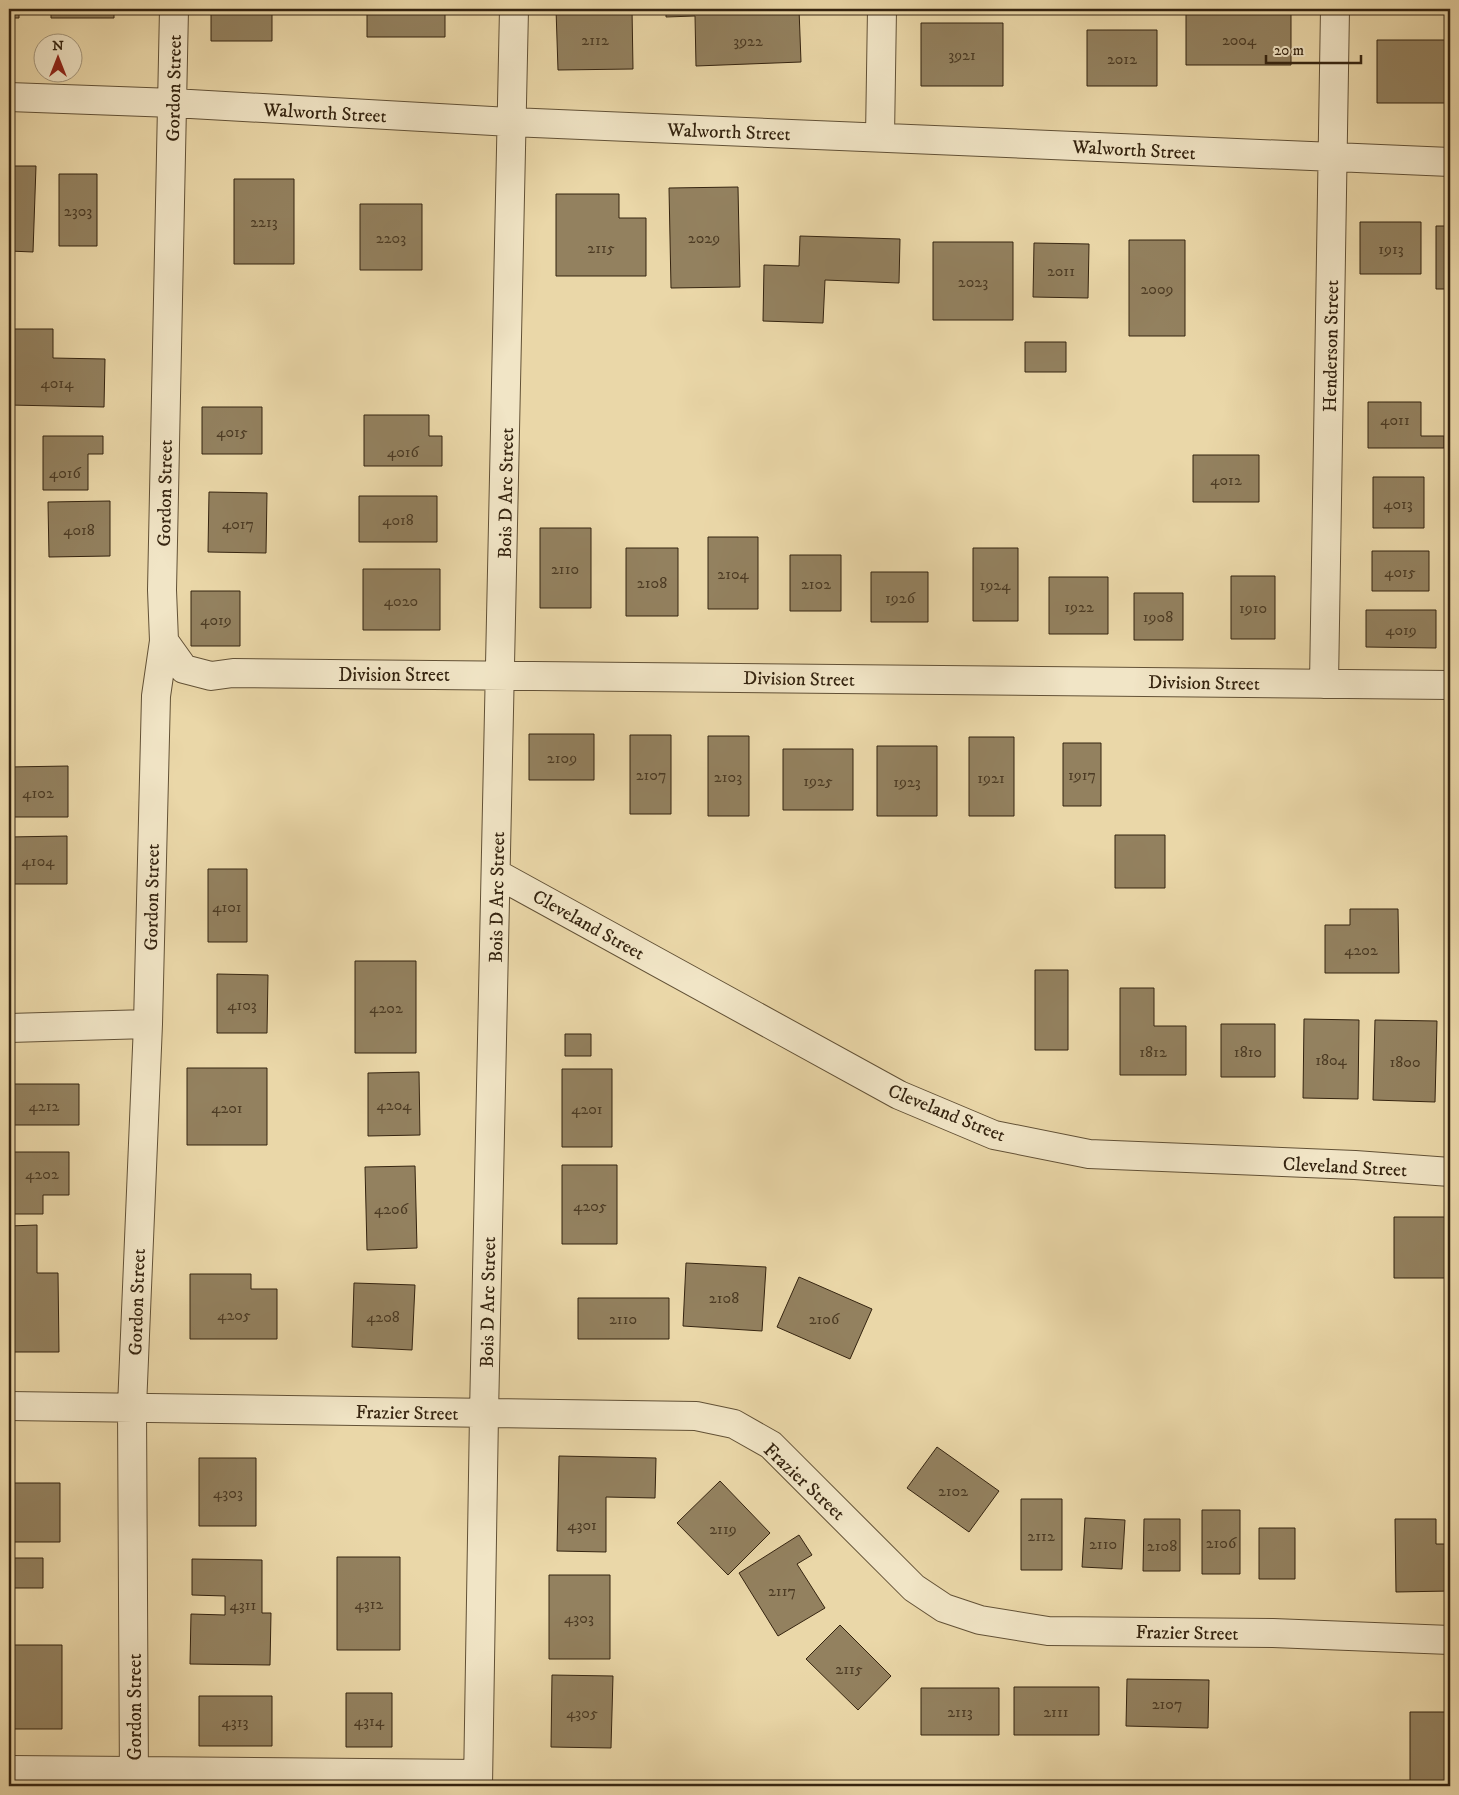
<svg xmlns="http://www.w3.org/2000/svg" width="1459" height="1795" font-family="'IM FELL DW Pica',serif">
  <rect width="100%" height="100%" fill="#ead7a8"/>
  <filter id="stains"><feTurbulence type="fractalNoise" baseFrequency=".004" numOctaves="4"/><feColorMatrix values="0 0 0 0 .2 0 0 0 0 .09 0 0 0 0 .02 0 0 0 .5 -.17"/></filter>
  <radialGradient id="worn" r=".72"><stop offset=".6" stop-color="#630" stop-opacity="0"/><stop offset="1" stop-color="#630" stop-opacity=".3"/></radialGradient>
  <path fill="#93815f" stroke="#352410" d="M 9,9 L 19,9 L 19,18 L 9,18 Z
    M 51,9 L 114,9 L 114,18 L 51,18 Z
    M 211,9 L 272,9 L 272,41 L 211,41 Z
    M 367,9 L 445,9 L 445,37 L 367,37 Z
    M 556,9 L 632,9 L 633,69 L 558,70 Z
    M 666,9 L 799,9 L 801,62 L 696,66 L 695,16 L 666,17 Z
    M 1236,9 L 1291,9 L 1291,65 L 1186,65 L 1186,13 L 1236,13 Z
    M 921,23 L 1003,23 L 1003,86 L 921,86 Z
    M 1087,30 L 1157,30 L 1157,86 L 1087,86 Z
    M 1377,40 L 1446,40 L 1446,103 L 1377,103 Z
    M 9,166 L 36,166 L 33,252 L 9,251 Z
    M 59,174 L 97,174 L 97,246 L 59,246 Z
    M 234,179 L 294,179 L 294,264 L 234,264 Z
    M 738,187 L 740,287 L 671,288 L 669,188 Z
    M 556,194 L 619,194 L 619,218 L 646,218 L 646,276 L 556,276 Z
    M 360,204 L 422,204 L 422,270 L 360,270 Z
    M 1360,222 L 1421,222 L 1421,274 L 1360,274 Z
    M 1436,226 L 1450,226 L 1450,289 L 1436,289 Z
    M 800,236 L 900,239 L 899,283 L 825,280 L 823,323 L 763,321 L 764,265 L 799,266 Z
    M 1129,240 L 1185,240 L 1185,336 L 1129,336 Z
    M 933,242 L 1013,242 L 1013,320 L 933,320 Z
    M 1034,243 L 1089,244 L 1088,298 L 1033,297 Z
    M 9,329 L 53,329 L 53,358 L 105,359 L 104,407 L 9,405 Z
    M 1025,342 L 1066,342 L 1066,372 L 1025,372 Z
    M 1368,402 L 1421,402 L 1421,436 L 1444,436 L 1444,448 L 1368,448 Z
    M 202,407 L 262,407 L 262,454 L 202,454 Z
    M 364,415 L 429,415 L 429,436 L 442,436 L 442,466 L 364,466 Z
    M 43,436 L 103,436 L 103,454 L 88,454 L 88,490 L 43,490 Z
    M 1193,455 L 1259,455 L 1259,502 L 1193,502 Z
    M 1373,477 L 1424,477 L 1424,528 L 1373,528 Z
    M 209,492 L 267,493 L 266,553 L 208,552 Z
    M 359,496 L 437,496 L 437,542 L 359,542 Z
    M 110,501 L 110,556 L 49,557 L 48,502 Z
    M 540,528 L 591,528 L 591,608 L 540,608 Z
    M 708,537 L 758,537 L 758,609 L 708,609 Z
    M 626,548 L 678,548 L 678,616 L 626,616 Z
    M 973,548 L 1018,548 L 1018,621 L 973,621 Z
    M 1372,551 L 1429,551 L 1429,591 L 1372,591 Z
    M 790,555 L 841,555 L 841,611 L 790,611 Z
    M 363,569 L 440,569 L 440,630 L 363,630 Z
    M 871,572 L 928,572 L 928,622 L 871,622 Z
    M 1231,576 L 1275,576 L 1275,639 L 1231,639 Z
    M 1049,577 L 1108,577 L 1108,634 L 1049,634 Z
    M 191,591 L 240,591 L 240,646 L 191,646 Z
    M 1134,593 L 1183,593 L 1183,640 L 1134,640 Z
    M 1366,610 L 1436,610 L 1436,648 L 1366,647 Z
    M 529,734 L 594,734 L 594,780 L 529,780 Z
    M 630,735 L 671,735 L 671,814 L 630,814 Z
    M 708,736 L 749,736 L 749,816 L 708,816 Z
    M 969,737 L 1014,737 L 1014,816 L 969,816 Z
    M 1063,743 L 1101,743 L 1101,806 L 1063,806 Z
    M 877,746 L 937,746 L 937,816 L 877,816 Z
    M 783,749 L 853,749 L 853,810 L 783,810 Z
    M 68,766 L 68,817 L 9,817 L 9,767 Z
    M 1115,835 L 1165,835 L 1165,888 L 1115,888 Z
    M 67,836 L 67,884 L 9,884 L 9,837 Z
    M 208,869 L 247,869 L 247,942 L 208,942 Z
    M 1350,909 L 1398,909 L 1399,973 L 1325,973 L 1325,925 L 1350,925 Z
    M 355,961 L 416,961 L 416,1053 L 355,1053 Z
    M 1035,970 L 1068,970 L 1068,1050 L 1035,1050 Z
    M 217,974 L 268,975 L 267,1033 L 217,1033 Z
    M 1120,988 L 1154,988 L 1154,1026 L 1186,1026 L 1186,1075 L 1120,1075 Z
    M 1304,1019 L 1359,1020 L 1358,1099 L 1303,1098 Z
    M 1375,1020 L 1437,1021 L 1435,1102 L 1373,1100 Z
    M 1221,1024 L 1275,1024 L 1275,1077 L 1221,1077 Z
    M 565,1034 L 591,1034 L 591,1056 L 565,1056 Z
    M 187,1068 L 267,1068 L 267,1145 L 187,1145 Z
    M 562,1069 L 612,1069 L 612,1147 L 562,1147 Z
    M 419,1072 L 420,1135 L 368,1136 L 368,1073 Z
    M 9,1084 L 79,1084 L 79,1125 L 9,1125 Z
    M 14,1152 L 69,1152 L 69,1195 L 43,1195 L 43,1214 L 14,1214 Z
    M 562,1165 L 617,1165 L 617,1244 L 562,1244 Z
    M 415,1166 L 417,1248 L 367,1250 L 365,1167 Z
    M 1394,1217 L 1450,1217 L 1450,1278 L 1394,1278 Z
    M 37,1225 L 37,1273 L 58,1273 L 59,1352 L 9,1352 L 9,1226 Z
    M 686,1263 L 766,1267 L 762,1331 L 683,1326 Z
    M 190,1274 L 251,1274 L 251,1289 L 277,1289 L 277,1339 L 190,1339 Z
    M 799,1277 L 872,1309 L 850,1359 L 777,1327 Z
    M 354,1283 L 415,1285 L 412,1350 L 352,1347 Z
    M 578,1298 L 669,1298 L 669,1339 L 578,1339 Z
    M 937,1447 L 999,1491 L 969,1532 L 907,1488 Z
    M 559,1456 L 656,1458 L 655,1498 L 606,1497 L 606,1552 L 557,1551 Z
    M 199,1458 L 256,1458 L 256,1526 L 199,1526 Z
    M 720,1481 L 770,1533 L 728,1575 L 677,1523 Z
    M 9,1483 L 60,1483 L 60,1542 L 9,1542 Z
    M 1021,1499 L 1062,1499 L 1062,1570 L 1021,1570 Z
    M 1202,1510 L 1240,1510 L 1240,1574 L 1202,1574 Z
    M 1085,1518 L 1125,1520 L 1122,1569 L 1082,1567 Z
    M 1144,1519 L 1180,1519 L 1180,1571 L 1143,1571 Z
    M 1395,1519 L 1436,1519 L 1436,1544 L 1450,1544 L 1450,1591 L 1396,1592 Z
    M 1259,1528 L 1295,1528 L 1295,1579 L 1259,1579 Z
    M 799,1535 L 812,1555 L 797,1564 L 825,1608 L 778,1636 L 739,1573 Z
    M 337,1557 L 400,1557 L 400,1650 L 337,1650 Z
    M 9,1558 L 43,1558 L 43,1588 L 9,1588 Z
    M 192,1559 L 262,1560 L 262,1613 L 271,1613 L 270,1665 L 190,1664 L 191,1614 L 225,1615 L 225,1596 L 192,1595 Z
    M 549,1575 L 610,1575 L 610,1659 L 549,1659 Z
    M 840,1625 L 891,1676 L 858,1710 L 806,1659 Z
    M 9,1645 L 62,1645 L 62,1729 L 9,1729 Z
    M 552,1675 L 613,1676 L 611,1748 L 551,1747 Z
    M 1127,1679 L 1209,1680 L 1208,1728 L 1126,1726 Z
    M 1014,1687 L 1099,1687 L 1099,1735 L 1014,1735 Z
    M 921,1688 L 999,1688 L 999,1735 L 921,1735 Z
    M 346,1693 L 392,1693 L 392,1747 L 346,1747 Z
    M 199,1696 L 272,1696 L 272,1746 L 199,1746 Z
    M 1410,1712 L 1450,1712 L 1450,1782 L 1410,1782 Z"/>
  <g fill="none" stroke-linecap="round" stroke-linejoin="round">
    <defs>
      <path id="street" d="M 9,97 L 173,103 L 511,122 L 1450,162
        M 880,137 L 882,9
        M 164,641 L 184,669 L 211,676 L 233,673 L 1450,685
        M 1324,684 L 1335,9
        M 497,874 L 899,1095 L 994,1135 L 1089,1154 L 1355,1165 L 1450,1172
        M 9,1028 L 148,1024
        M 9,1406 L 696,1416 L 734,1424 L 771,1445 L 914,1588 L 944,1608 L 980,1620 L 1048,1631 L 1273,1633 L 1450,1640
        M 9,1770 L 478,1774
        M 134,1786 L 132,1407 L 148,1024 L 156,696 L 164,641 L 162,590 L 174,9
        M 478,1786 L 484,1414 L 514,9"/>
    </defs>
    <use href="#street" stroke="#625136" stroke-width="30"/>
    <use href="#street" stroke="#f1e5c6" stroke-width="28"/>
  </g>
  <g text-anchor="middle" stroke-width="4" stroke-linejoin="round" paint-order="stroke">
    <g font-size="16" fill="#4c3b24">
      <text x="595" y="45">2112</text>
      <text x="1239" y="45">2004</text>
      <text x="748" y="46">3922</text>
      <text x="962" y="60">3921</text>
      <text x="1122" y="64">2012</text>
      <text x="78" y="216">2303</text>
      <text x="264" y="227">2213</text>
      <text x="391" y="243">2203</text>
      <text x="704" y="243">2029</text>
      <text x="601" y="253">2115</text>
      <text x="1391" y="254">1913</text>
      <text x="1061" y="276">2011</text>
      <text x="973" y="287">2023</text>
      <text x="1157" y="294">2009</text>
      <text x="57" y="388">4014</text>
      <text x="1395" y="425">4011</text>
      <text x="232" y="437">4015</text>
      <text x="403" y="457">4016</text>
      <text x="65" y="478">4016</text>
      <text x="1226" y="485">4012</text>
      <text x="1398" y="509">4013</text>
      <text x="398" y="525">4018</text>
      <text x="238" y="529">4017</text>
      <text x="79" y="535">4018</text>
      <text x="565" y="574">2110</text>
      <text x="1400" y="577">4015</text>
      <text x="733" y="579">2104</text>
      <text x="652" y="588">2108</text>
      <text x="816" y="589">2102</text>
      <text x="995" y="590">1924</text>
      <text x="900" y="603">1926</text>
      <text x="401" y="606">4020</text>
      <text x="1079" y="612">1922</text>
      <text x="1253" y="613">1910</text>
      <text x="1158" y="622">1908</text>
      <text x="216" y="625">4019</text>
      <text x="1401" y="635">4019</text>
      <text x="562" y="763">2109</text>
      <text x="651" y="780">2107</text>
      <text x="1082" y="780">1917</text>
      <text x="728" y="782">2103</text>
      <text x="991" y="783">1921</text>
      <text x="818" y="786">1925</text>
      <text x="907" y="787">1923</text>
      <text x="38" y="798">4102</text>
      <text x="38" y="866">4104</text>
      <text x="227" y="912">4101</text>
      <text x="1361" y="955">4202</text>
      <text x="242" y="1010">4103</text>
      <text x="386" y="1013">4202</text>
      <text x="1153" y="1057">1812</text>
      <text x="1248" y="1057">1810</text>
      <text x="1331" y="1065">1804</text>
      <text x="1405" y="1067">1800</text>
      <text x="394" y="1110">4204</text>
      <text x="44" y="1111">4212</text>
      <text x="227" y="1113">4201</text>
      <text x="587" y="1114">4201</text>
      <text x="42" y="1179">4202</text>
      <text x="590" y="1211">4205</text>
      <text x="391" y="1214">4206</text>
      <text x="724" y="1303">2108</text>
      <text x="234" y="1320">4205</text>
      <text x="383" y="1322">4208</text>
      <text x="623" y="1324">2110</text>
      <text x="824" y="1324">2106</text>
      <text x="953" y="1496">2102</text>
      <text x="228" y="1498">4303</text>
      <text x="582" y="1530">4301</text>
      <text x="723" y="1534">2119</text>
      <text x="1041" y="1541">2112</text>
      <text x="1221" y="1548">2106</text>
      <text x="1103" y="1549">2110</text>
      <text x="1162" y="1551">2108</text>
      <text x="782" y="1596">2117</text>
      <text x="369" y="1609">4312</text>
      <text x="243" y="1610">4311</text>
      <text x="579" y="1623">4303</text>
      <text x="849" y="1674">2115</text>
      <text x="1167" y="1709">2107</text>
      <text x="960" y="1717">2113</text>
      <text x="1056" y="1717">2111</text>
      <text x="582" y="1718">4305</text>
      <text x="369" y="1726">4314</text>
      <text x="235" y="1727">4313</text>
    </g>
    <g font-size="19" fill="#352410" stroke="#f1e5c6">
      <text transform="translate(173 88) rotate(-89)" y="7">Gordon Street</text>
      <text transform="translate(325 112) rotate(3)" y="7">Walworth Street</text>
      <text transform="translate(729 131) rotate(2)" y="7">Walworth Street</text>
      <text transform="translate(1134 149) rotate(3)" y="7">Walworth Street</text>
      <text transform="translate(1330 346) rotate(-89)" y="7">Henderson Street</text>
      <text transform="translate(164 493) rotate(-89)" y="7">Gordon Street</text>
      <text transform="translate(505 493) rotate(-89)" y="7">Bois D Arc Street</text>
      <text x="394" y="681">Division Street</text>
      <text transform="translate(799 678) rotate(1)" y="7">Division Street</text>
      <text transform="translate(1204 682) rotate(1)" y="7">Division Street</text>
      <text transform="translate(151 897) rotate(-89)" y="7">Gordon Street</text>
      <text transform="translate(496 897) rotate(-89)" y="7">Bois D Arc Street</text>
      <text transform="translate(589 924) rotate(29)" y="7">Cleveland Street</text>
      <text transform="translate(947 1112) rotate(22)" y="7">Cleveland Street</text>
      <text transform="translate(1345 1166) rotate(3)" y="7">Cleveland Street</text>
      <text transform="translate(136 1302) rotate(-88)" y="7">Gordon Street</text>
      <text transform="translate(487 1302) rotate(-89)" y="7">Bois D Arc Street</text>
      <text transform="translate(407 1412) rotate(1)" y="7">Frazier Street</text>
      <text transform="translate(805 1481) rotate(43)" y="7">Frazier Street</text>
      <text transform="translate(1187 1632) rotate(1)" y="7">Frazier Street</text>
      <text transform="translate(134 1707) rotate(-90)" y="7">Gordon Street</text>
    </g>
  </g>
  <rect width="1459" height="1795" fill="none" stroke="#ead7a8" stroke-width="30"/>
  <rect x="10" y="10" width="1439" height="1775" fill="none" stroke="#352410" stroke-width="2.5"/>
  <rect x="15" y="15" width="1429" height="1765" fill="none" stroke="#352410"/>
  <g transform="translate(58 58)"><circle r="24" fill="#f1e5c6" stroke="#a6987d"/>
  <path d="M0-4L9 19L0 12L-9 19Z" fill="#8f2418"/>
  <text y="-8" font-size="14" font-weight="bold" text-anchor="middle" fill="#352410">N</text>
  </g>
  <path d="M1266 55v8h95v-8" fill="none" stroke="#352410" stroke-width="2.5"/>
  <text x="1274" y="55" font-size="15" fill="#352410" stroke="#f1e5c6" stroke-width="4" paint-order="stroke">20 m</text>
  <rect width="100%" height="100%" filter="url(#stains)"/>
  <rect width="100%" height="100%" fill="url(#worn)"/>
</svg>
